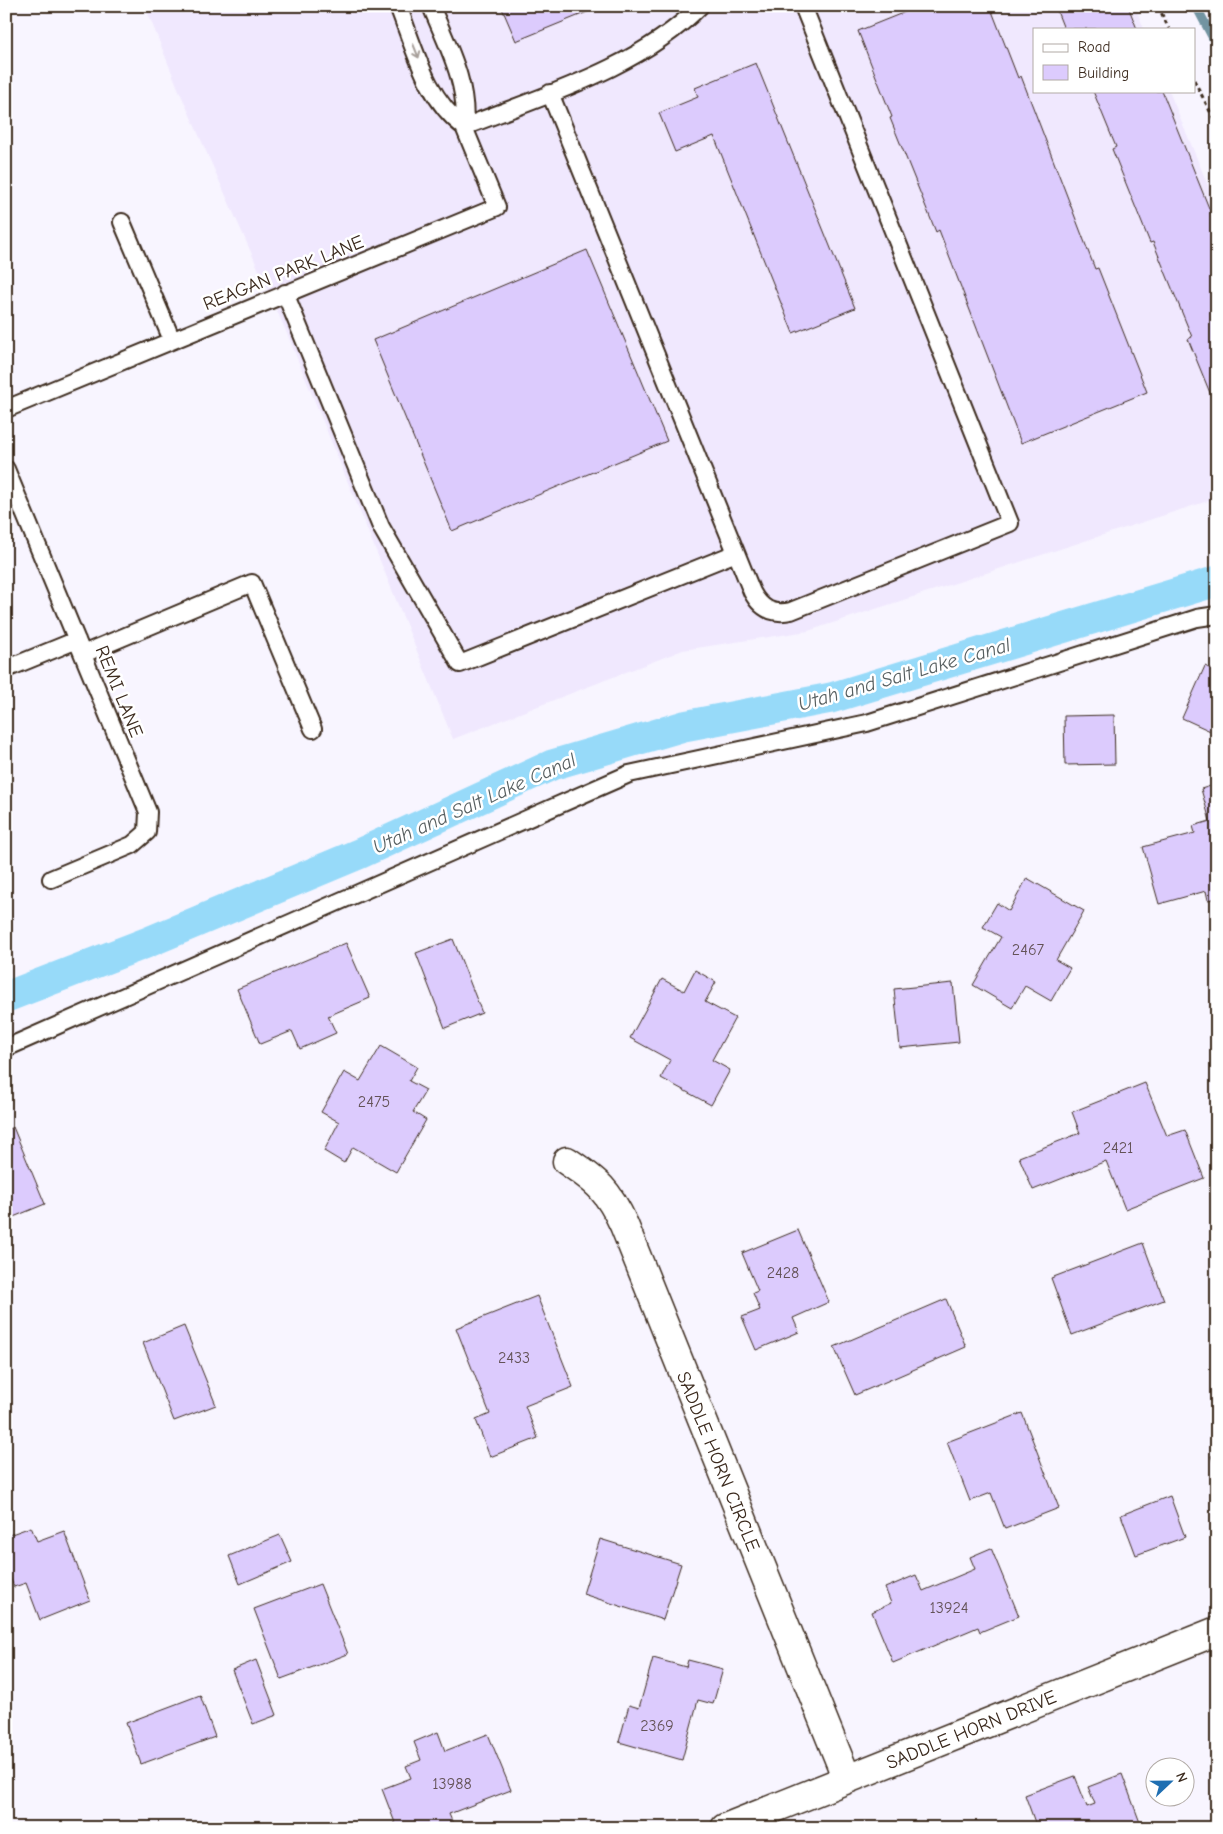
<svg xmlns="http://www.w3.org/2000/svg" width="1223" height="1834" font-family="'Comic Neue',sans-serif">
  <rect width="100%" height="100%" fill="#f8f5ff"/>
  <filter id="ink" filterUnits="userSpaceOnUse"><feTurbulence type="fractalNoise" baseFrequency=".02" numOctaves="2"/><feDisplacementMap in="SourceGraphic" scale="10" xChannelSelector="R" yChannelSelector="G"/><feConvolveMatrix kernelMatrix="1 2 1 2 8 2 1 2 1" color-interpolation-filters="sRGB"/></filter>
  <g filter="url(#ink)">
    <path fill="#f0e8fe" d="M 145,6 L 1135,6 L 1144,29 L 1034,29 L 1034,91 L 1169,91 L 1217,207 L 1217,498 L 808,631 L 683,650 L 453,739 L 286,331 L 178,88 Z"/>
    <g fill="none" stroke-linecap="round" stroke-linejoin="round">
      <path stroke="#7294a1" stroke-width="9" d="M 1196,6 L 1217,46"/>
      <path stroke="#97daf9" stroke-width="31" d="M 6,997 L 146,943 L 361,853 L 552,765 L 684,726 L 831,698 L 1217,581"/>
    </g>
    <path fill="#dccbfd" stroke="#3b2a1e" d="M 501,6 L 602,6 L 516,41 Z
      M 920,6 L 990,6 L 1018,78 L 1021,76 L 1095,269 L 1098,268 L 1147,392 L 1021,443 L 939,230 L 936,232 L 890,118 L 892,117 L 858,31 Z
      M 1055,6 L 1128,6 L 1137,29 L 1064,29 Z
      M 756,63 L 855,308 L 793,333 L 714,136 L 675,152 L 659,113 L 698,97 L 695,88 Z
      M 1093,91 L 1162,91 L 1217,228 L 1217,410 L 1188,339 L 1192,337 L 1153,242 L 1150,243 L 1112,149 L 1116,147 Z
      M 587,250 L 667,441 L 452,531 L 373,340 Z
      M 1205,666 L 1217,672 L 1217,734 L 1182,718 Z
      M 1114,715 L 1115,764 L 1065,765 L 1064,716 Z
      M 1217,784 L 1217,898 L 1208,900 L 1206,891 L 1159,904 L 1143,847 L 1195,833 L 1193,826 L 1210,821 L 1201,789 Z
      M 1027,878 L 1084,911 L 1056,960 L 1070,968 L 1051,1001 L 1025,986 L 1012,1008 L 973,985 L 1001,937 L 983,927 L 997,903 L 1009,911 Z
      M 453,939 L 482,1013 L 445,1028 L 416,953 Z
      M 346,943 L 370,998 L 328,1016 L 336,1033 L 300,1049 L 292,1031 L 260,1044 L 237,989 Z
      M 695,970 L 716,982 L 705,1002 L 735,1018 L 712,1060 L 730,1070 L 711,1105 L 661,1078 L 670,1060 L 630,1038 L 662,979 L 684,991 Z
      M 953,983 L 959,1042 L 900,1048 L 894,989 Z
      M 381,1046 L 417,1067 L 409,1081 L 426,1090 L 413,1112 L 426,1120 L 396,1172 L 353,1147 L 344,1163 L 324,1151 L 339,1122 L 321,1112 L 344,1072 L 360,1081 Z
      M 1145,1083 L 1167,1136 L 1185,1130 L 1204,1178 L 1125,1209 L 1106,1161 L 1033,1190 L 1019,1157 L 1080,1133 L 1072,1112 Z
      M 13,1127 L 45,1204 L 6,1220 L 6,1130 Z
      M 798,1230 L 829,1302 L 793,1318 L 799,1332 L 756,1350 L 742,1317 L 760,1310 L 753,1293 L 758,1291 L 742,1253 Z
      M 1143,1243 L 1164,1300 L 1072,1335 L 1051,1278 Z
      M 537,1296 L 573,1387 L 525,1406 L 538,1438 L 490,1457 L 476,1420 L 490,1414 L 456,1328 Z
      M 946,1299 L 966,1347 L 855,1395 L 834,1347 Z
      M 184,1326 L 216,1405 L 174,1421 L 143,1343 Z
      M 1022,1413 L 1059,1508 L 1005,1529 L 991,1493 L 970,1501 L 947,1442 Z
      M 1217,1454 L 1217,1471 L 1211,1456 Z
      M 1170,1496 L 1185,1537 L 1136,1555 L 1121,1515 Z
      M 31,1527 L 37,1541 L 64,1531 L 90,1600 L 40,1620 L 26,1583 L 14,1587 L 6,1567 L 6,1536 Z
      M 280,1535 L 292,1562 L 240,1584 L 229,1556 Z
      M 600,1539 L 681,1564 L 663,1620 L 583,1594 Z
      M 991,1548 L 1019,1616 L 980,1632 L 978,1627 L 893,1663 L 872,1612 L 891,1603 L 885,1588 L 916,1575 L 923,1591 L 975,1569 L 970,1557 Z
      M 320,1584 L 348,1654 L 281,1679 L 254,1609 Z
      M 653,1658 L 686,1667 L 688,1660 L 723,1669 L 713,1704 L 698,1700 L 682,1760 L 619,1742 L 629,1705 L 639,1708 Z
      M 256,1660 L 277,1715 L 253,1724 L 232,1670 Z
      M 200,1695 L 215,1737 L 141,1764 L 126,1723 Z
      M 438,1732 L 445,1751 L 488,1734 L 511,1790 L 449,1814 L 454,1826 L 450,1828 L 397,1828 L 382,1789 L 411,1778 L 406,1766 L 421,1760 L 414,1742 Z
      M 1122,1774 L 1142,1828 L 1037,1828 L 1025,1795 L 1075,1776 L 1087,1807 L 1095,1804 L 1088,1787 Z"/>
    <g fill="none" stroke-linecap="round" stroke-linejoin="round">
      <defs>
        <path id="service" d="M 398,6 C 415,49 426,98 464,127
          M 550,93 L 752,592 C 761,609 773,615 791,611 L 1010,523 L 803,6
          M 464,127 C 542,96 640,68 700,6
          M 122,222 L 172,340
          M 285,293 L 381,527 L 460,664 L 736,553
          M 6,409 L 497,207 L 464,127 C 469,84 447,45 431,6
          M 6,469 L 148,812 L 147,832 L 132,845 L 51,879
          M 83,654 L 252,583 L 313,729
          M 6,669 L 77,640
          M 6,1048 L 629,774 L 867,723 L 1197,618 L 1217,615"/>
        <path id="minor" d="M 567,1161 C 598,1182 608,1190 624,1225 L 847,1779
          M 725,1828 L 1217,1631"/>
      </defs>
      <use href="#service" stroke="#3b2a1e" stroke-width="20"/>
      <use href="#minor" stroke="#3b2a1e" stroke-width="31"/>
      <path stroke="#3b2a1e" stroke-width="3" stroke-dasharray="4 4" stroke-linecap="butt" d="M 1158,6 L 1169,29
        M 1194,80 L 1217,125"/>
      <use href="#service" stroke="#fff" stroke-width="16"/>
      <use href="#minor" stroke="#fff" stroke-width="28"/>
    </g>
    <defs><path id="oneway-shaft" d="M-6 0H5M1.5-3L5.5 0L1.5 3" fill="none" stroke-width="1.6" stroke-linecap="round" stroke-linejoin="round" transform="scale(1.25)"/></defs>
    <use stroke="#a79f9a" href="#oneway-shaft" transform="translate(416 51) rotate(68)"/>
  </g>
  <g text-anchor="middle" stroke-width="5" stroke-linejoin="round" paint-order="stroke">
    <g font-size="16" fill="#635256">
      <text x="1028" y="955">2467</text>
      <text x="374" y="1107">2475</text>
      <text x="1118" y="1153">2421</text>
      <text x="783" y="1278">2428</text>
      <text x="514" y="1363">2433</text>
      <text x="949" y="1613">13924</text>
      <text x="657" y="1731">2369</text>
      <text x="452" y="1789">13988</text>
    </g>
    <g font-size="19" fill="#3b2a1e" stroke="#fff">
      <text transform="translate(283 272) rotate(-22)" y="7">REAGAN PARK LANE</text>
      <text transform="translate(120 691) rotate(68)" y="7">REMI LANE</text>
      <text transform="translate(719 1461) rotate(68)" y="7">SADDLE HORN CIRCLE</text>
      <text transform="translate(971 1729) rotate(-22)" y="7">SADDLE HORN DRIVE</text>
    </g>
    <g font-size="20" font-style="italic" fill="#575f60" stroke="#fff">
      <text transform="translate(904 674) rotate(-16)" y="7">Utah and Salt Lake Canal</text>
      <text transform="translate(474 803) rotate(-24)" y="7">Utah and Salt Lake Canal</text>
    </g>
  </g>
  <rect width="1223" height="1834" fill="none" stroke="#fff" stroke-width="25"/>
  <rect x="12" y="12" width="1198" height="1809" fill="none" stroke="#3b2a1e" stroke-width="2" filter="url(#ink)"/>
  <rect x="1033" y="28" width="162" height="65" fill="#ffffff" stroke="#b1aaa5"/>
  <rect x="1043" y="44" width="25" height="8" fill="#ffffff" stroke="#b1aaa5"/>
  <text x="1078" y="52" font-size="15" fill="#3b2a1e">Road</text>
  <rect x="1043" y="65" width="25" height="15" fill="#dccbfd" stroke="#b1aaa5"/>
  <text x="1078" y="78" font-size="15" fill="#3b2a1e">Building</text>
  <g transform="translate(1170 1782) rotate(68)"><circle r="24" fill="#ffffff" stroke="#b1aaa5"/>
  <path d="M0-4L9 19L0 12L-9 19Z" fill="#1f6fb2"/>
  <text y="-8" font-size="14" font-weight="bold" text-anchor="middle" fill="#3b2a1e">N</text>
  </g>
</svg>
